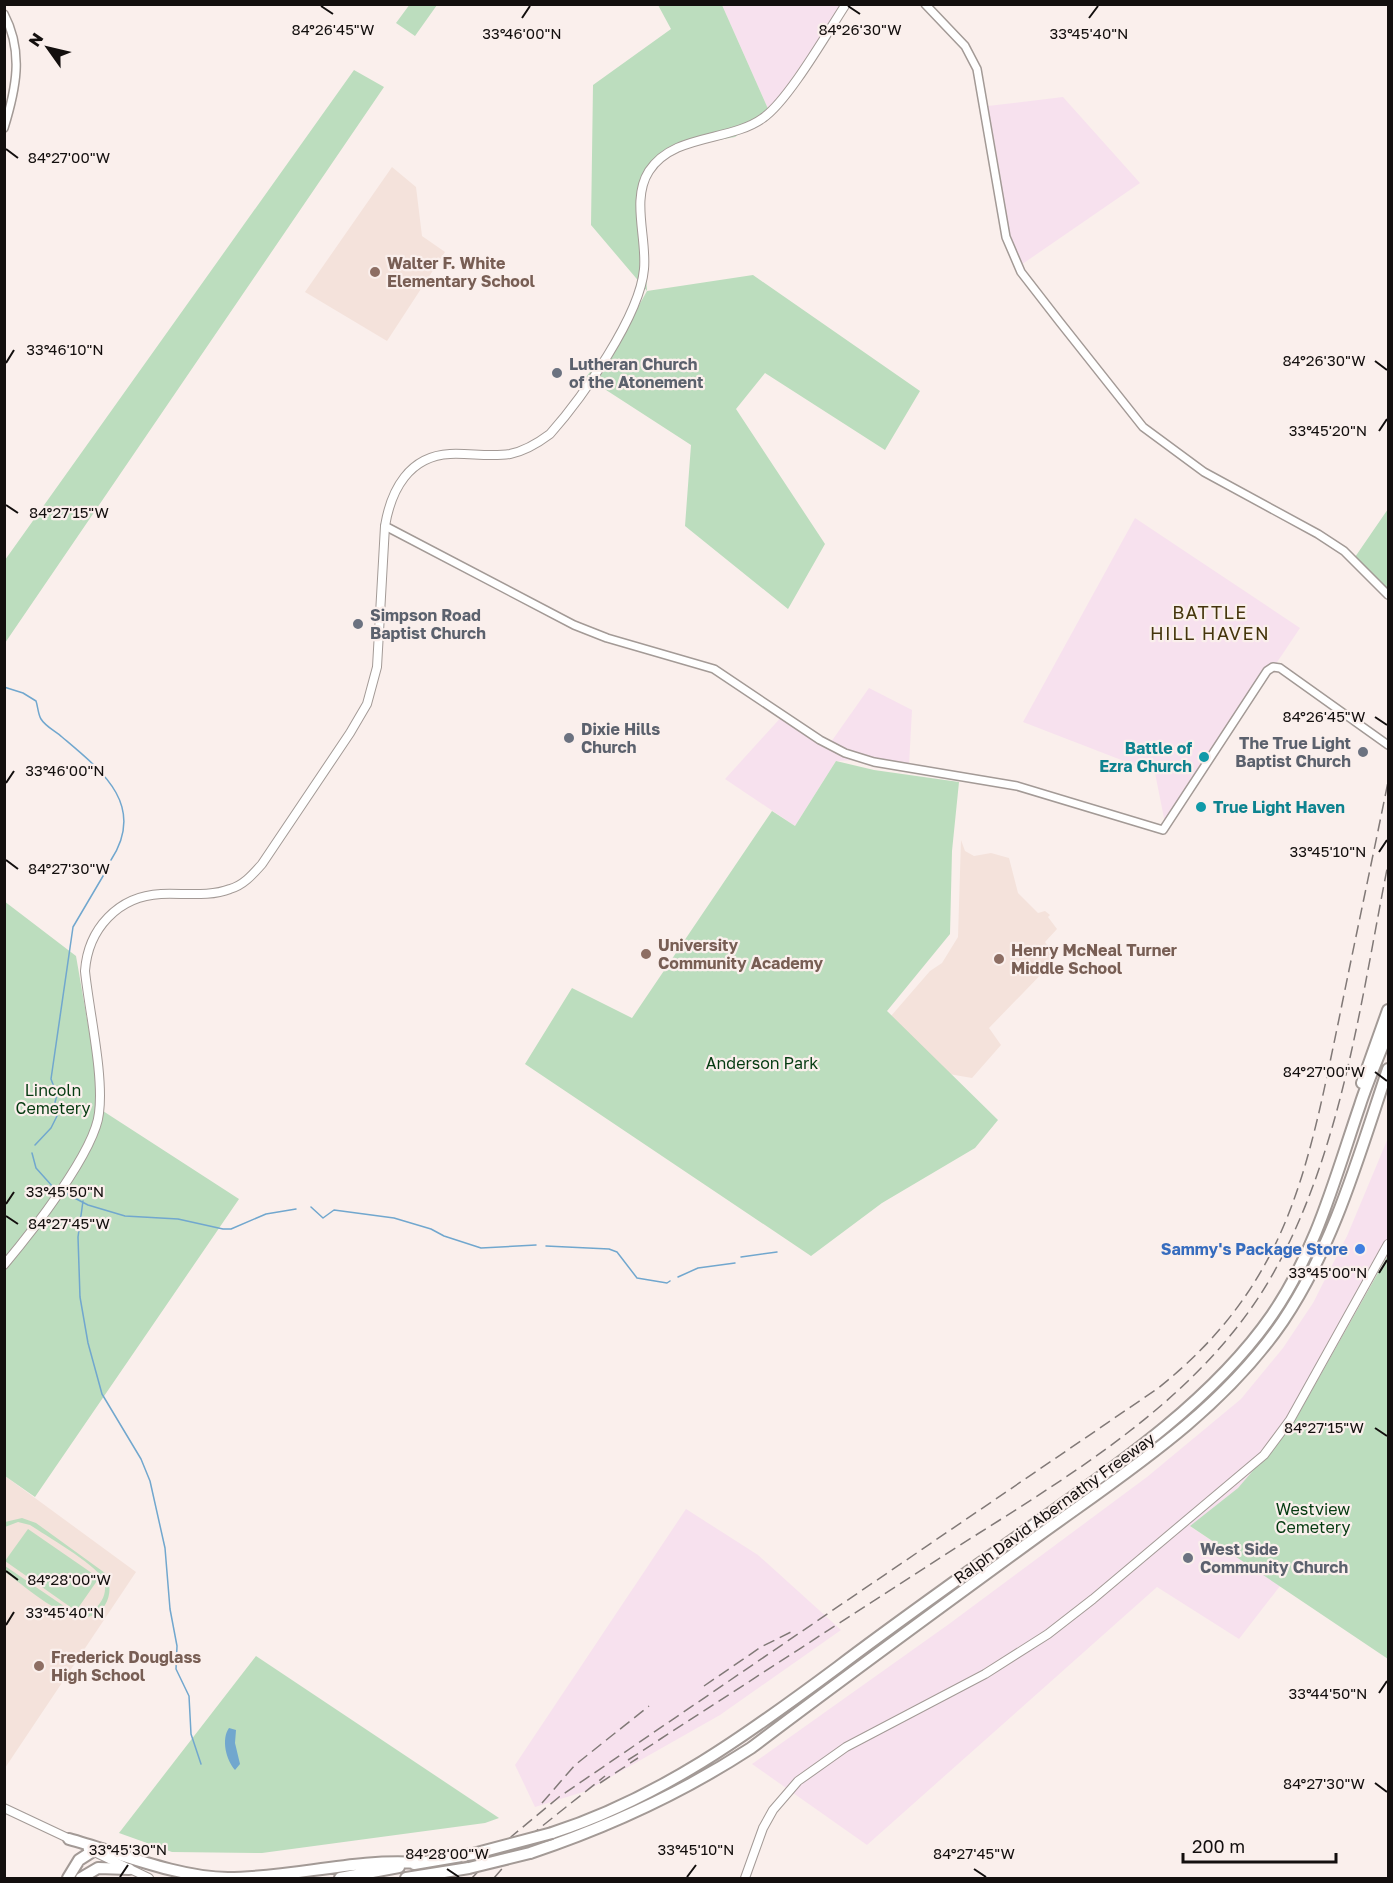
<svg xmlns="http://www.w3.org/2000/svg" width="1393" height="1883" font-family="'Golos Text',sans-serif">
  <rect width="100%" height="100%" fill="#faefec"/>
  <path fill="#f7e1ee" d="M 722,5 L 843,5 L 769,111 Z
    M 1063,97 L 1140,183 L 1018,267 L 1005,234 L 1001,179 L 988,106 Z
    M 1135,518 L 1300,628 L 1166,828 L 1155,773 L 1023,722 Z
    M 869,688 L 912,710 L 909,765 L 874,759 L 836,761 L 795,826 L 725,779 L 785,713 L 831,742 Z
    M 1388,1138 L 1388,1245 L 1262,1463 L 1238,1488 L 1191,1527 L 1280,1586 L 1239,1639 L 1157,1587 L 867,1845 L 752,1764 L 949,1624 L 1147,1477 L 1241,1399 L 1283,1348 L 1313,1303 L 1347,1236 Z
    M 686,1509 L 758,1555 L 841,1630 L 720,1715 L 586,1791 L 535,1807 L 515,1765 Z"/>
  <path fill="#f4e2db" d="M 392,167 L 416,187 L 422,236 L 445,252 L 387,341 L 305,292 Z
    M 961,840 L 965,851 L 974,856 L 991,853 L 1009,858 L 1018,893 L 1038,913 L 1045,911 L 1050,915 L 1048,917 L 1057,929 L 1045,942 L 1053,955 L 1052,963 L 989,1028 L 1001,1045 L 972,1078 L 949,1074 L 891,1016 L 930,971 L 942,963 L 958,937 Z
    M 5,1476 L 136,1572 L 5,1768 Z"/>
  <path fill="#bcddbe" d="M 410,4 L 437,5 L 415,36 L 396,23 Z
    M 658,5 L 722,5 L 769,111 L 735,137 L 670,149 L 646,173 L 642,203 L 647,291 L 753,275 L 920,391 L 885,450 L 765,373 L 736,409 L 825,544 L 788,609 L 685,526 L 691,445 L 586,377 L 629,323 L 647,291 L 591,225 L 593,85 L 671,29 Z
    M 354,70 L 384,87 L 5,643 L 5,560 Z
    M 1388,509 L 1388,594 L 1353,560 Z
    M 836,761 L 874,770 L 959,782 L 952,851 L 950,934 L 887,1011 L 998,1120 L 975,1148 L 882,1203 L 811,1256 L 525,1064 L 572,988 L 632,1018 L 772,811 L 795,826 Z
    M 4,901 L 76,956 L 103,1111 L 239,1199 L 35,1497 L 5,1476 Z
    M 1388,1255 L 1388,1659 L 1190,1526 L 1238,1488 L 1293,1424 Z
    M 22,1518 L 36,1523 L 105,1573 C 111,1583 111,1595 105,1605 C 82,1641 27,1587 5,1572 L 5,1566 L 74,1613 L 93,1611 C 103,1602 109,1590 102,1578 C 95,1564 45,1535 30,1525 L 18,1522 L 5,1527 L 5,1522 Z
    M 28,1529 L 99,1578 L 76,1611 L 5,1561 Z
    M 256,1656 L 499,1818 L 485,1823 L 262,1853 L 172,1852 L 119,1833 Z"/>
  <path fill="#71a7ce" d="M 229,1728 L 236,1730 L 235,1743 L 240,1764 L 235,1770 C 226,1760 221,1739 229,1728 Z"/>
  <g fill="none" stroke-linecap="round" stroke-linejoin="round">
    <path stroke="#71a7ce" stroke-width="1.5" d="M 4,687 L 23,693 L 36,701 C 38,707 38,714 41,719 C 45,726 55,731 62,737 C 101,770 147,805 111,860
      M 35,1145 L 51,1128 L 57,1116 L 54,1106 L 57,1095 L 51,1079 L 73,927 L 106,871
      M 32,1153 L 36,1168 L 53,1187
      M 63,1192 L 88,1205 L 125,1216 L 178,1219 L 223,1229 L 231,1229 L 266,1214 L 296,1209
      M 83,1201 L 78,1237 L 80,1297 L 88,1343 L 102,1394 L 141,1459 L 150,1481 L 165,1548 L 170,1609 L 177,1646 L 176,1669 L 189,1696 L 191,1734 L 201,1764
      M 311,1207 L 323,1218 L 334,1210 L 394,1218 L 431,1229 L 444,1236 L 481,1248 L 536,1245
      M 546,1246 L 609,1249 L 617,1252 L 637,1278 L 667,1283 L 670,1281
      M 741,1257 L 777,1252
      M 678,1277 L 698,1268 L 735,1263"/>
    <defs>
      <path id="tertiary" d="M 925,4 L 965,46 L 977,69 L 1006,237 L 1021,272 L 1059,321 L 1143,427 L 1204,472 L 1318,534 L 1344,551 L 1388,595
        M 4,14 C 24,52 16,89 4,128
        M 385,526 L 574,625 L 607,638 L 714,669 L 820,740 L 845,753 L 874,762 L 1017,786 L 1163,830 L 1267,671 L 1273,667 L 1280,668 L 1388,745"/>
      <path id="secondary" d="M 4,1265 C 30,1234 95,1152 99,1113 C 104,1075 89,1011 85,971 C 88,929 118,896 161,894 C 183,893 210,897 230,889 C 244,885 253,874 262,864 L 350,733 L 367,704 L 377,667 L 385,526 C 391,490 409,456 450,454 C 469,453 490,457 510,454 C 525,451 538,443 550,434 C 582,398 640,316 644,269 C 647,238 631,199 649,171 C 674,133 730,142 763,118 C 788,101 827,33 846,4
        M 4,1808 L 72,1840
        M 88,1849 L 149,1878
        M 745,1878 L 763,1828 L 773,1810 L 798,1781 L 846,1747 L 985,1674 L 1048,1634 L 1093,1599 L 1264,1455 L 1290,1420 L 1388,1244"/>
      <path id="motorway" d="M 1362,1083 L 1388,1010
        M 552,1833 C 660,1798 748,1734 838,1667 C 884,1632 932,1598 979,1564 C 1077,1492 1202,1416 1272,1315 C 1316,1251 1335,1178 1360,1105 C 1368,1080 1379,1056 1388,1032
        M 69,1839 C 116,1852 179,1878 228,1878 C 292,1878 355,1858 419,1863
        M 530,1853 C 608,1827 682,1793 751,1748 C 846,1676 942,1606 1038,1536 C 1125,1473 1221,1412 1283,1321 C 1334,1245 1359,1155 1388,1069
        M 414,1864 L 473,1854
        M 68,1878 L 79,1860 L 93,1851
        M 81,1878 L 98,1868 L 129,1869
        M 340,1878 L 399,1867
        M 406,1878 L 469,1868"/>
    </defs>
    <use href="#tertiary" stroke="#a39a96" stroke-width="10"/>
    <use href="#secondary" stroke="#a39a96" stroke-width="10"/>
    <use href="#motorway" stroke="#a39a96" stroke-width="14"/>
    <use href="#tertiary" stroke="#fff" stroke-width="7"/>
    <use href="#secondary" stroke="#fff" stroke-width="8"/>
    <use href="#motorway" stroke="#fff" stroke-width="10"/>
    <path stroke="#817977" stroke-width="1.5" stroke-dasharray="12 6" stroke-linecap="butt" d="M 704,1686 L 761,1647 L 791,1632
      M 628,1760 C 727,1696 827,1631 926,1567 C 1058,1481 1210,1401 1283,1255 C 1344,1135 1362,995 1388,864
      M 600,1783 L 638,1758
      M 542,1803 L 575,1765 L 649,1706
      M 472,1878 L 512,1836 L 559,1797 L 1157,1389 C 1288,1285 1307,1172 1339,1019 C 1355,940 1372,861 1388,782
      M 494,1878 L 531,1835 L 605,1776"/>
    <defs>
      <path id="motorway-bridge" d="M 473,1854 L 552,1833
        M 469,1868 L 530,1853"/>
    </defs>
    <use href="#motorway-bridge" stroke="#a39a96" stroke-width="14" stroke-linecap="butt"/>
    <use href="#motorway-bridge" stroke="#fff" stroke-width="10"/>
  </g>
  <path fill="none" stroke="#130f0e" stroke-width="2" d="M 321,6 L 333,14M 848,6 L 860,14M 522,18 L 530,6M 1089,18 L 1098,6M 6,149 L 18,158M 1375,361 L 1387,370M 6,363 L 14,350M 1379,431 L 1387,419M 6,505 L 18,513M 1375,717 L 1387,725M 6,783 L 14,771M 1379,852 L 1387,840M 6,860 L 18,869M 1375,1072 L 1387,1081M 6,1204 L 14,1192M 6,1216 L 18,1224M 1379,1273 L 1387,1260M 1375,1428 L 1387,1436M 6,1571 L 18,1580M 6,1625 L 14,1612M 1379,1693 L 1387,1681M 1375,1783 L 1387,1792M 447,1869 L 459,1877M 974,1869 L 986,1877M 120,1877 L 128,1865M 687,1877 L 696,1865"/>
  <g fill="#8d6e63" stroke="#faefec" stroke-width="2">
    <circle cx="375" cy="272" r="6"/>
    <circle cx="646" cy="954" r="6"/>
    <circle cx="999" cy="959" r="6"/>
    <circle cx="39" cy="1666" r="6"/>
  </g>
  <g fill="#6b7280" stroke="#faefec" stroke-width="2">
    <circle cx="557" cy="373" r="6"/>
    <circle cx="358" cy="624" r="6"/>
    <circle cx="569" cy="738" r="6"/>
    <circle cx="1363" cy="752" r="6"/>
    <circle cx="1188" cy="1558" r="6"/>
  </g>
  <g fill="#0f9aa8" stroke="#faefec" stroke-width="2">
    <circle cx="1204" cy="757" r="6"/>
    <circle cx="1201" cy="807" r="6"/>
  </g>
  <circle fill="#3f7fe0" stroke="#faefec" stroke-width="2" cx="1360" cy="1249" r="6"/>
  <g text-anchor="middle" stroke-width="4.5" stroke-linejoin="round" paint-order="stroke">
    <g font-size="16" font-weight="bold" fill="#785e54" stroke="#faefec" text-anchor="start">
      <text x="387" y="269">Walter F. White<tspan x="387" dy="18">Elementary School</tspan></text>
      <text x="658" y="951">University<tspan x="658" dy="18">Community Academy</tspan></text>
      <text x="1011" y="956">Henry McNeal Turner<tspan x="1011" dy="18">Middle School</tspan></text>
      <text x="51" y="1663">Frederick Douglass<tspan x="51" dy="18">High School</tspan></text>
    </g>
    <g font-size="16" font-weight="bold" fill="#5b616d" stroke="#faefec" text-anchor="start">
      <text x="569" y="370">Lutheran Church<tspan x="569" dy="18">of the Atonement</tspan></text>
      <text x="370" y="621">Simpson Road<tspan x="370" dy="18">Baptist Church</tspan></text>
      <text x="581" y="735">Dixie Hills<tspan x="581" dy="18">Church</tspan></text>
      <text x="1351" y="749" text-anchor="end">The True Light<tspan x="1351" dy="18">Baptist Church</tspan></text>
      <text x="1200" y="1555">West Side<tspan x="1200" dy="18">Community Church</tspan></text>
    </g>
    <g font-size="16" font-weight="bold" fill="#0d838f" stroke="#faefec" text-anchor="end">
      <text x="1192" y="754">Battle of<tspan x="1192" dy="18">Ezra Church</tspan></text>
      <text x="1213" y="813" text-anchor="start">True Light Haven</text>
    </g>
    <g font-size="16" fill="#043a10" stroke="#faefec">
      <text x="762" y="1069">Anderson Park</text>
      <text x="53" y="1096">Lincoln<tspan x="53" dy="18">Cemetery</tspan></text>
      <text x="1313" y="1515">Westview<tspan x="1313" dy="18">Cemetery</tspan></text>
    </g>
    <g font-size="16" font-weight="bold" fill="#366cbe" stroke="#faefec" text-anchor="end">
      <text x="1348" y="1255">Sammy's Package Store</text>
    </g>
    <g font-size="16" fill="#130f0e" stroke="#faefec">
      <text transform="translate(1054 1508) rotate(-36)" y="6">Ralph David Abernathy Freeway</text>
    </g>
    <g font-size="18" letter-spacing="1.5" fill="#45350c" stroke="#faefec">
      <text x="1210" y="619">BATTLE<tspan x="1210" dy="21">HILL HAVEN</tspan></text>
    </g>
  </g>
  <g font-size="15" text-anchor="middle" fill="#130f0e" stroke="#faefec" stroke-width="4.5" stroke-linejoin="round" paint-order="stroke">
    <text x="333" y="35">84°26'45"W</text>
    <text x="860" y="35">84°26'30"W</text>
    <text x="522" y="39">33°46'00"N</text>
    <text x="1089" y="39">33°45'40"N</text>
    <text x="69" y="163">84°27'00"W</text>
    <text x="65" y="355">33°46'10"N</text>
    <text x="1324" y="366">84°26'30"W</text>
    <text x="1328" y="436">33°45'20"N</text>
    <text x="69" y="518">84°27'15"W</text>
    <text x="1324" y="722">84°26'45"W</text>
    <text x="65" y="776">33°46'00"N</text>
    <text x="1328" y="857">33°45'10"N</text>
    <text x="69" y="874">84°27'30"W</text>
    <text x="1324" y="1077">84°27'00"W</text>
    <text x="65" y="1197">33°45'50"N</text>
    <text x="69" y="1229">84°27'45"W</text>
    <text x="1328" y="1278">33°45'00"N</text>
    <text x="1324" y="1433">84°27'15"W</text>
    <text x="69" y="1585">84°28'00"W</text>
    <text x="65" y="1618">33°45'40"N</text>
    <text x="1328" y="1699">33°44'50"N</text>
    <text x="1324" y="1789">84°27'30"W</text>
    <text x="128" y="1855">33°45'30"N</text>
    <text x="696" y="1855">33°45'10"N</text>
    <text x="447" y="1859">84°28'00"W</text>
    <text x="974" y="1859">84°27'45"W</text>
  </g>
  <rect width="1393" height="1883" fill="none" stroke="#130f0e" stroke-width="12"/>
  <g transform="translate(48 48) rotate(304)" stroke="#faefec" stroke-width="4.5" paint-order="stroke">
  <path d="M0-4.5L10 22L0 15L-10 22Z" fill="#130f0e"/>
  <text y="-9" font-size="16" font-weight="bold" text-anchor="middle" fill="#130f0e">N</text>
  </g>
  <path d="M1183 1853v9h153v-9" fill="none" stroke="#130f0e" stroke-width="3"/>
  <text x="1192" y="1853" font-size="18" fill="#130f0e" stroke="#faefec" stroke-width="4.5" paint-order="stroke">200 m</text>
</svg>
